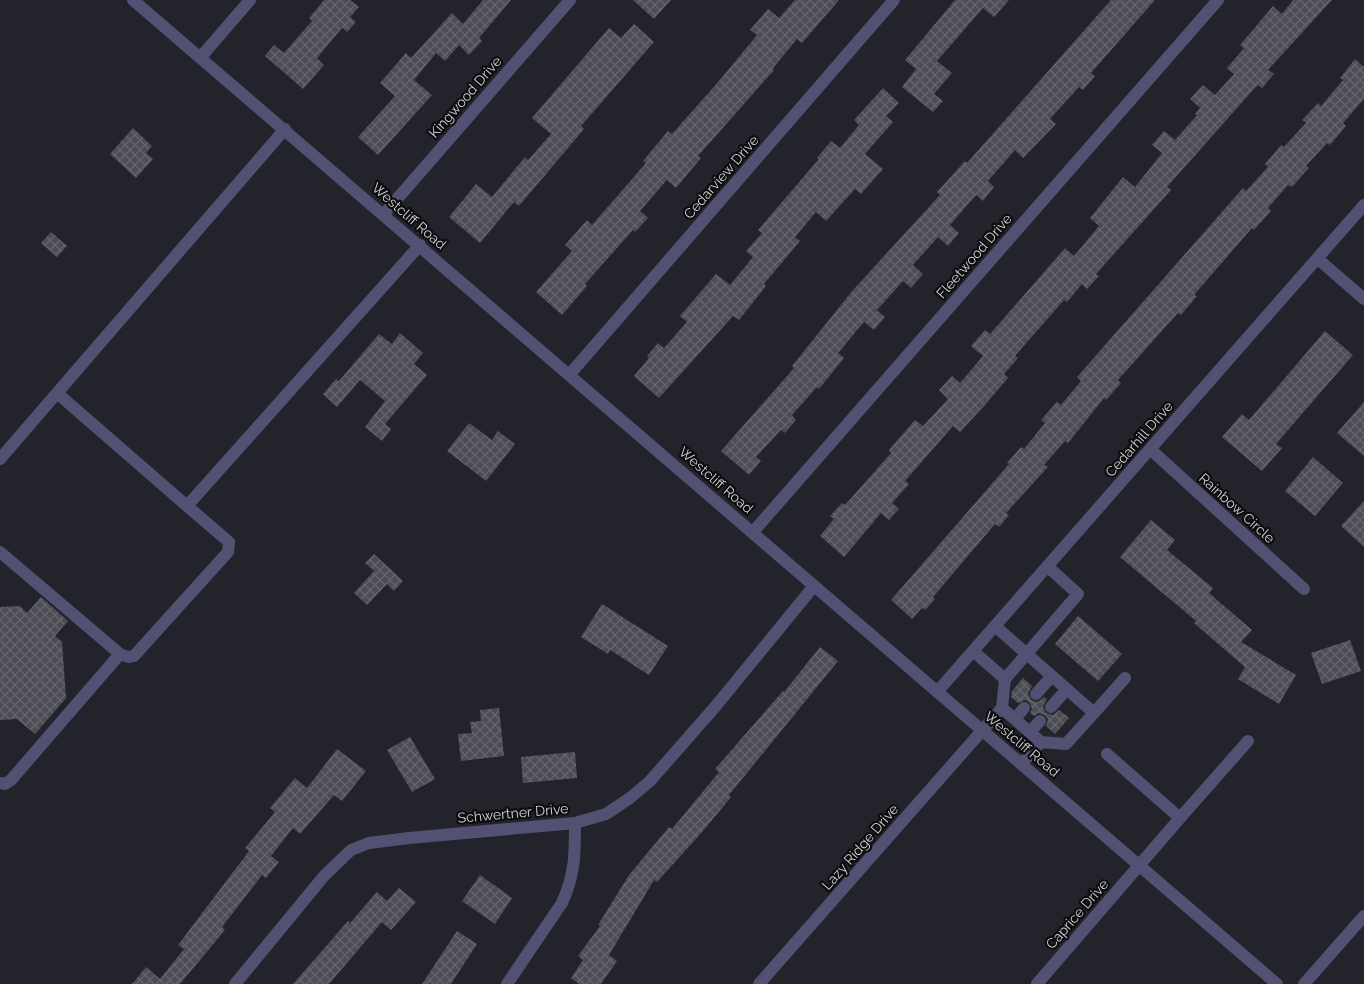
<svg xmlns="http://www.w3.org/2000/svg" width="1364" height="984" font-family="Raleway,sans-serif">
  <defs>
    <pattern id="building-cross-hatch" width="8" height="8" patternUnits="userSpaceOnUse" patternTransform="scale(1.25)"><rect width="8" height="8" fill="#4c4d55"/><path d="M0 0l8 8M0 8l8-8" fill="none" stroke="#65666d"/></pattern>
  </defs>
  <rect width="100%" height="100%" fill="#23232b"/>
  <path fill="url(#building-cross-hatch)" d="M 324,0 L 350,0 L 359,7 L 350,17 L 356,22 L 347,32 L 342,28 L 317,58 L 324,65 L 303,89 L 265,56 L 274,45 L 284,53 L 312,21 L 309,18 Z
    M 483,0 L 511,0 L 479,38 L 482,41 L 469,55 L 459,45 L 445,61 L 436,53 L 414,80 L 432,95 L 378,155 L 358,137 L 395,96 L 380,83 L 406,53 L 411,58 L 452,13 L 463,24 Z
    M 633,0 L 671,0 L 654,19 Z
    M 795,0 L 839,0 L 802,43 L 797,39 L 773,68 L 774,70 L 698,156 L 701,158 L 676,188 L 667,180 L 640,211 L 648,218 L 635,232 L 633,230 L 585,284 L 587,286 L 562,315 L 536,292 L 572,251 L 565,245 L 587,220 L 592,225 L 646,163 L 643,161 L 668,131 L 672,134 L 719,81 L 757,35 L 750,30 L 768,9 L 779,18 Z
    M 955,0 L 1009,0 L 994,17 L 983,8 L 937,61 L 952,73 L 934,94 L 943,101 L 933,112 L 902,87 L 916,69 L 905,60 Z
    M 1111,0 L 1155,0 L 1091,73 L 1095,76 L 1083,90 L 1079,87 L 1050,119 L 1056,124 L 1023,158 L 1015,150 L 988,181 L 994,187 L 983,201 L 976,195 L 950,225 L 959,233 L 948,246 L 938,237 L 913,265 L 923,274 L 911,288 L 903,281 L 877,310 L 885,317 L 874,330 L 864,322 L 838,353 L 844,358 L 819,389 L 817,387 L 792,415 L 796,420 L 785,433 L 781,430 L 756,457 L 761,461 L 749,475 L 721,451 L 794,368 L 792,366 L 853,290 L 940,195 L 937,192 L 965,161 L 967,163 Z
    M 1293,0 L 1332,0 L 1268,70 L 1274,74 L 1262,88 L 1258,85 L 1253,90 L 1167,187 L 1171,190 L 1096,274 L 1099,276 L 1087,289 L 1082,284 L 1067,302 L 1064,300 L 1015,356 L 1018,358 L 1004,374 L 1008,378 L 984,406 L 960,432 L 953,426 L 905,481 L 909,484 L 892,503 L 899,509 L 889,520 L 881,513 L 844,557 L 820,536 L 834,519 L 830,516 L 842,503 L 845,505 L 891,453 L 889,450 L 915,420 L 923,426 L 948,399 L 939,390 L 952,376 L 960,383 L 983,356 L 971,346 L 985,330 L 990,334 L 1065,248 L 1074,256 L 1099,226 L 1090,218 L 1123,177 L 1135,187 L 1162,153 L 1152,145 L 1164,131 L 1175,140 L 1197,115 L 1195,114 L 1200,108 L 1190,99 L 1203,85 L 1215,95 L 1234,74 L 1227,68 L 1244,48 L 1240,45 L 1273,6 L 1282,14 Z
    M 634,24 L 654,42 L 581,126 L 584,129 L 519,206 L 514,202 L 480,243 L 449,217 L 476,184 L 492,197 L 525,157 L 528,160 L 551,134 L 532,118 L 609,28 L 621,38 Z
    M 1355,59 L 1364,67 L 1364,99 L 1343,123 L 1346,126 L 1330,145 L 1327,143 L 1306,166 L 1309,168 L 1292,187 L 1288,185 L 1268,208 L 1271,211 L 1254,230 L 1252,228 L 1194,295 L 1197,296 L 1181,315 L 1178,313 L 1118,380 L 1121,383 L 1106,400 L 1104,398 L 1068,443 L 1065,441 L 1044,465 L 1048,467 L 1006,513 L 1009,515 L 999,527 L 995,524 L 933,597 L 935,599 L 925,610 L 922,608 L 912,619 L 891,600 L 1009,464 L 1007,463 L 1021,447 L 1024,449 L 1045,423 L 1041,420 L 1057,402 L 1061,405 L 1081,381 L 1077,377 L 1243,188 L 1246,191 L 1268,167 L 1265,164 L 1281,145 L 1284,147 L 1306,123 L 1302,120 L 1318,103 L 1321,106 L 1343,80 L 1340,78 Z
    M 883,88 L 899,103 L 886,116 L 893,122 L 865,154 L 883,169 L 861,194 L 855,189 L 826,221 L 816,212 L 795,237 L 800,241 L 764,284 L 766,286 L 739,320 L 733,316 L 659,398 L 634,376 L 649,358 L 647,356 L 658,343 L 664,348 L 687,322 L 680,316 L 716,274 L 730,285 L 753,257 L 746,251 L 762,233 L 758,230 L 819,159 L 817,158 L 831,141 L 840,148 L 859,125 L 854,120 Z
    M 133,128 L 152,146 L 146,153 L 153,159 L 136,178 L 110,154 Z
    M 51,232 L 67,246 L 57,257 L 41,243 Z
    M 1325,331 L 1353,355 L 1276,444 L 1282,448 L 1262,471 L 1222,437 L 1242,414 L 1249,420 Z
    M 400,333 L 423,353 L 414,364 L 427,375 L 385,424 L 391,429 L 382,441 L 365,427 L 385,401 L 360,380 L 337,407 L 323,394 L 336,379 L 339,381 L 379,334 L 392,344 Z
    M 1364,402 L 1364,456 L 1337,433 Z
    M 469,423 L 492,440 L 498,431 L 515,444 L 486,481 L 447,451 Z
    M 1313,457 L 1343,483 L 1315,516 L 1285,491 Z
    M 1364,501 L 1364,547 L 1341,526 Z
    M 1151,520 L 1175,540 L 1167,550 L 1213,588 L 1209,593 L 1252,630 L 1241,642 L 1296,675 L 1279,704 L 1238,679 L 1245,667 L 1194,623 L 1196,621 L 1120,557 Z
    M 374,554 L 403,581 L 394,591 L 387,584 L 367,605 L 354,593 L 374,571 L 365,563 Z
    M 41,597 L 68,621 L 55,636 L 62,642 L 66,698 L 35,734 L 17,719 L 0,720 L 0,607 L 20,606 L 27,613 Z
    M 602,604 L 668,646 L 649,675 L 610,650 L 608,654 L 581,637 Z
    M 1078,616 L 1122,654 L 1098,681 L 1055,644 Z
    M 1350,640 L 1361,671 L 1322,684 L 1311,653 Z
    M 820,647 L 838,661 L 729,795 L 731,797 L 703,831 L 657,882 L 654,880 L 609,955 L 617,961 L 601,984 L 579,984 L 571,978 L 583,960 L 578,956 L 600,926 L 598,925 L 629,875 L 669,827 L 672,829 L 719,772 L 715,769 L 783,691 L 784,692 Z
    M 1023,678 L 1032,686 L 1028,693 L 1031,700 L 1038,702 L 1044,697 L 1047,699 L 1043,706 L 1046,713 L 1053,715 L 1059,710 L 1069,718 L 1055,734 L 1046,726 L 1048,719 L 1045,715 L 1038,713 L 1034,716 L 1030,713 L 1032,709 L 1029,702 L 1025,700 L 1018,703 L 1011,697 L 1012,691 Z
    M 499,708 L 504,756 L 461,761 L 458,734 L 472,733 L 470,722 L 481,721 L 480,710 Z
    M 410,737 L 435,779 L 412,792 L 387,750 Z
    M 337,749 L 366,771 L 342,801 L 334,795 L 300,834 L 293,828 L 271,856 L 279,862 L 266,878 L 262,875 L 222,927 L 225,930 L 180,984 L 132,984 L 146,967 L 160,979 L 184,949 L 178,945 L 249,851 L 245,848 L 275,812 L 270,808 L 295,778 L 307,788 Z
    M 575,752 L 577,778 L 523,783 L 521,757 Z
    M 480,875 L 512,898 L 495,924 L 462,901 Z
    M 399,888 L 416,902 L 391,930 L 382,922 L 329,984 L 293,984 L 348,921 L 350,923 L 377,892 L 387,901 Z
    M 457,931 L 477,944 L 451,984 L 422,984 Z"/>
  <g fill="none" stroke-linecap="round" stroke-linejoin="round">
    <path stroke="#525173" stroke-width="12" d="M 133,0 L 1277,984
      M 200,58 L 250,0
      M 384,214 L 570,0
      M 1318,259 L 1364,299
      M 570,374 L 894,0
      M 57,393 L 187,506 L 420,245
      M 1150,449 L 1304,589
      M 0,459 L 285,129
      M 753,532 L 1218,0
      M 0,552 L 120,654 L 128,657 L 134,656 L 228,552 L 229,542 L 187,506
      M 995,626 L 1094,713 L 1125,678
      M 973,651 L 1005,679 L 1078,594 L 1047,566
      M 937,692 L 1364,205
      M 1036,694 L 1052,676
      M 1051,707 L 1067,689
      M 1002,708 L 1041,742 L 1066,744 L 1094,713
      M 1015,719 L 1024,708
      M 1030,732 L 1040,721
      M 1022,763 L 1041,742
      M 0,783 L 5,784 L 11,780 L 120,654
      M 1180,818 L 1248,741
      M 235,984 L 324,876 L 351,850 L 369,843 L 409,838 L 575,823 L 606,814 L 630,798 L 650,781 L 715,707 L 814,586
      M 507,984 L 562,903 C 575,874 575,855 575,823
      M 759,984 L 1002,708 L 1005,679
      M 1037,984 L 1180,818 L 1107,754
      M 1304,984 L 1364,916"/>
  </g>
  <g text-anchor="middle" stroke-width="4.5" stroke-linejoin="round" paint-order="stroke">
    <g font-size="14" fill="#d1d1d6" stroke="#0d0d10">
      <text transform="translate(465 97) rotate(-49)" y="5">Kingwood Drive</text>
      <text transform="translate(721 177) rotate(-49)" y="5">Cedarview Drive</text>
      <text transform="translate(409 216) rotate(41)" y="5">Westcliff Road</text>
      <text transform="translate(974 256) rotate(-49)" y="5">Fleetwood Drive</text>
      <text transform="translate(1139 439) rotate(-49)" y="5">Cedarhill Drive</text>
      <text transform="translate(716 480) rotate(41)" y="5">Westcliff Road</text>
      <text transform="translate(1237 508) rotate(42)" y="5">Rainbow Circle</text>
      <text transform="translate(1022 744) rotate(40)" y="5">Westcliff Road</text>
      <text transform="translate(513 813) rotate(-5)" y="5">Schwertner Drive</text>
      <text transform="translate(860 847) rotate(-49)" y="5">Lazy Ridge Drive</text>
      <text transform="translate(1077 914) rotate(-49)" y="5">Caprice Drive</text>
    </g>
  </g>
</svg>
